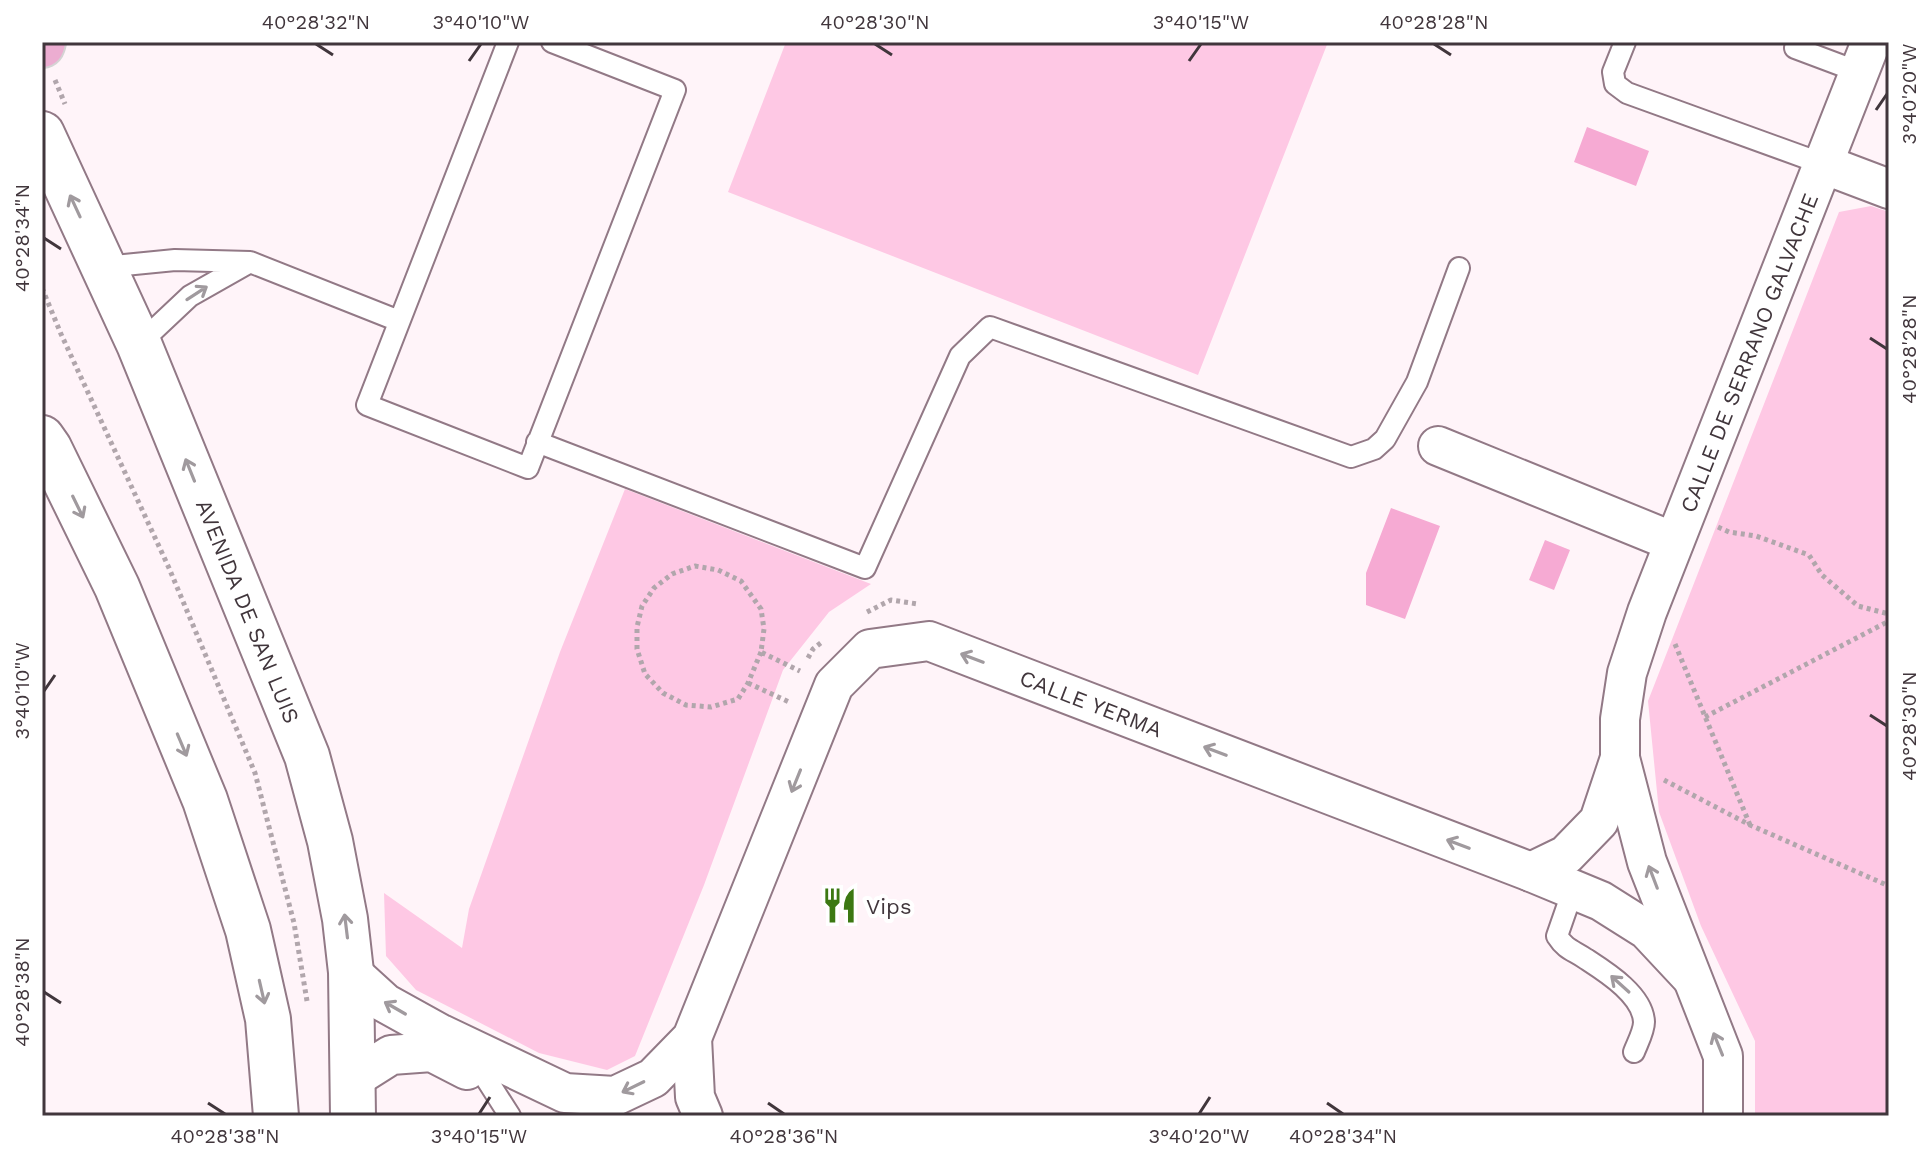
<svg xmlns="http://www.w3.org/2000/svg" width="1931" height="1158" font-family="'Work Sans',sans-serif">
  <rect width="100%" height="100%" fill="#fff4f9"/>
  <path fill="#fec8e4" d="M 786,42 L 1328,42 L 1198,375 L 728,192 Z
    M 1871,206 L 1889,212 L 1889,1116 L 1755,1116 L 1755,1041 L 1701,926 L 1659,812 L 1648,701 L 1839,212 Z
    M 625,489 L 871,584 L 829,612 L 783,670 L 704,885 L 635,1056 L 607,1070 L 539,1053 L 416,990 L 386,956 L 384,893 L 462,948 L 469,909 L 560,652 Z"/>
  <path fill="#f6aad3" d="M 1587,127 L 1649,151 L 1636,186 L 1574,162 Z
    M 1391,508 L 1440,526 L 1405,619 L 1366,605 L 1366,573 Z
    M 1545,540 L 1570,550 L 1554,590 L 1529,580 Z"/>
  <g fill="none" stroke-linecap="round" stroke-linejoin="round">
    <defs>
      <path id="service" d="M 508,42 L 367,405 L 528,468 L 675,90 L 552,42
        M 1625,42 L 1613,72 L 1615,84 L 1627,93 L 1823,164
        M 1795,48 L 1859,72
        M 250,262 L 399,321
        M 104,267 L 175,260 L 250,262 L 190,296 L 139,344
        M 537,442 L 865,568 L 960,356 L 990,327 L 1351,457 L 1374,449 L 1385,439 L 1417,382 L 1459,268
        M 1573,890 L 1557,936 C 1566,950 1573,950 1586,959 C 1606,972 1643,995 1644,1022 C 1644,1031 1638,1042 1634,1052
        M 487,1080 L 510,1116"/>
      <g id="minor">
        <path d="M 1823,164 L 1889,189"/>
        <path d="M 1438,446 L 1674,542"/>
        <path d="M 1531,872 L 1566,855 L 1599,821 L 1620,758"/>
        <path id="s1" d="M 351,972 L 385,1003 L 441,1034 L 565,1093 L 615,1096 L 653,1078 L 692,1038 L 834,685 L 870,649 L 929,641 L 1531,872 L 1601,901 L 1647,930 L 1690,976"/>
        <path d="M 692,1038 L 695,1097 L 703,1116"/>
        <path d="M 353,1079 L 391,1055 L 432,1052 L 467,1070"/>
        <path id="s2" d="M 1723,1116 L 1723,1056 L 1647,862 L 1620,758 L 1620,719 L 1627,673 L 1647,612 L 1871,42"/>
      </g>
      <g id="tertiary">
        <path id="s3" d="M 42,134 L 139,344 L 307,756 L 330,841 L 345,919 L 351,972 L 353,1116"/>
        <path d="M 42,438 L 49,448 L 117,587 L 205,800 L 248,930 L 268,1019 L 276,1116"/>
      </g>
      <path id="primary" d="M 42,45 L 43,42"/>
    </defs>
    <use href="#service" stroke="#927986" stroke-width="24"/>
    <use href="#minor" stroke="#927986" stroke-width="42"/>
    <use href="#tertiary" stroke="#927986" stroke-width="48"/>
    <use href="#primary" stroke="#d5d3d4" stroke-width="48"/>
    <path stroke="#b1a6ac" stroke-width="5" stroke-dasharray="4 4" stroke-linecap="butt" d="M 55,80 L 65,104
      M 42,288 L 61,334 L 169,568 L 255,773 L 294,923 L 307,1001
      M 1718,527 L 1729,532 L 1756,536 L 1809,555 L 1822,575 L 1858,606 L 1889,614
      M 867,612 L 891,600 L 918,604
      M 1675,644 L 1750,825
      M 761,652 L 748,683 L 738,699 L 711,707 L 686,705 L 663,693 L 645,674 L 637,649 L 637,627 L 642,606 L 654,588 L 672,574 L 695,566 L 718,570 L 741,581 L 761,609 L 764,629 L 761,652 L 800,671
      M 808,658 L 813,649 L 822,642
      M 748,683 L 789,702
      M 1705,717 L 1889,621
      M 1664,780 L 1750,825 L 1889,886"/>
    <use href="#service" stroke="#fff" stroke-width="20"/>
    <use href="#minor" stroke="#fff" stroke-width="38"/>
    <use href="#tertiary" stroke="#fff" stroke-width="44"/>
    <use href="#primary" stroke="#ecadd1" stroke-width="44"/>
  </g>
  <defs><path id="oneway-shaft" d="M-6 0H5M1.5-3L5.5 0L1.5 3" fill="none" stroke-width="1.6" stroke-linecap="round" stroke-linejoin="round" transform="scale(2)"/></defs>
  <g stroke="#a09a9e">
    <use href="#oneway-shaft" transform="translate(75 206) rotate(-115)"/>
    <use href="#oneway-shaft" transform="translate(197 293) rotate(-33)"/>
    <use href="#oneway-shaft" transform="translate(190 470) rotate(-112)"/>
    <use href="#oneway-shaft" transform="translate(78 507) rotate(64)"/>
    <use href="#oneway-shaft" transform="translate(972 658) rotate(-159)"/>
    <use href="#oneway-shaft" transform="translate(182 745) rotate(67)"/>
    <use href="#oneway-shaft" transform="translate(1215 751) rotate(-159)"/>
    <use href="#oneway-shaft" transform="translate(796 781) rotate(112)"/>
    <use href="#oneway-shaft" transform="translate(1458 844) rotate(-159)"/>
    <use href="#oneway-shaft" transform="translate(1653 877) rotate(-111)"/>
    <use href="#oneway-shaft" transform="translate(346 926) rotate(-97)"/>
    <use href="#oneway-shaft" transform="translate(1620 984) rotate(-138)"/>
    <use href="#oneway-shaft" transform="translate(262 992) rotate(77)"/>
    <use href="#oneway-shaft" transform="translate(395 1008) rotate(-150)"/>
    <use href="#oneway-shaft" transform="translate(1718 1044) rotate(-112)"/>
    <use href="#oneway-shaft" transform="translate(633 1087) rotate(154)"/>
  </g>
  <path fill="none" stroke="#41363c" stroke-width="3" d="M 316,44 L 333,55M 875,44 L 892,55M 1434,44 L 1451,55M 469,61 L 481,44M 1189,61 L 1201,44M 1876,110 L 1887,94M 44,238 L 61,249M 1870,338 L 1887,349M 44,691 L 55,675M 1870,715 L 1887,726M 44,992 L 61,1003M 208,1103 L 225,1114M 768,1103 L 784,1114M 1327,1103 L 1343,1114M 479,1114 L 490,1097M 1199,1114 L 1210,1097"/>
  <defs>
    <symbol id="restaurant-bare" viewBox="-9 -9 18 18"><path d="M-5-6h1v4h1v-4h1v4h1v-4h1v5L-1.5 .5V6h-2V.5L-5-1ZM5-6V6H3V1.5H1.5Q1.5-4 5-6Z" fill="#3c7812" stroke="#fff" stroke-width="2.5" paint-order="stroke"/></symbol>
  </defs>
  <g fill-rule="evenodd">
    <use href="#restaurant-bare" x="814" y="880" width="51" height="51"/>
  </g>
  <g text-anchor="middle" stroke-width="8" stroke-linejoin="round" paint-order="stroke">
    <g font-size="22" fill="#41363c" stroke="#fff">
      <text dy="8" stroke="none"><textPath href="#s2" startOffset="804">CALLE DE SERRANO GALVACHE</textPath></text>
      <text dy="8" stroke="none"><textPath href="#s3" startOffset="520">AVENIDA DE SAN LUIS</textPath></text>
      <text dy="8" stroke="none"><textPath href="#s1" startOffset="1060">CALLE YERMA</textPath></text>
    </g>
    <g font-size="22" fill="#41363c" stroke="#fff" text-anchor="start">
      <text x="866" y="914">Vips</text>
    </g>
  </g>
  <rect width="1931" height="1158" fill="none" stroke="#ffffff" stroke-width="88"/>
  <rect x="44" y="44" width="1843" height="1070" fill="none" stroke="#41363c" stroke-width="3"/>
  <g font-size="20" text-anchor="middle" fill="#41363c">
    <text x="316" y="29">40°28'32"N</text>
    <text x="481" y="29">3°40'10"W</text>
    <text x="875" y="29">40°28'30"N</text>
    <text x="1201" y="29">3°40'15"W</text>
    <text x="1434" y="29">40°28'28"N</text>
    <text transform="translate(1909 94) rotate(-90)" y="7">3°40'20"W</text>
    <text transform="translate(22 238) rotate(-90)" y="7">40°28'34"N</text>
    <text transform="translate(1909 349) rotate(-90)" y="7">40°28'28"N</text>
    <text transform="translate(22 691) rotate(-90)" y="7">3°40'10"W</text>
    <text transform="translate(1909 726) rotate(-90)" y="7">40°28'30"N</text>
    <text transform="translate(22 992) rotate(-90)" y="7">40°28'38"N</text>
    <text x="225" y="1143">40°28'38"N</text>
    <text x="479" y="1143">3°40'15"W</text>
    <text x="784" y="1143">40°28'36"N</text>
    <text x="1199" y="1143">3°40'20"W</text>
    <text x="1343" y="1143">40°28'34"N</text>
  </g>
</svg>
